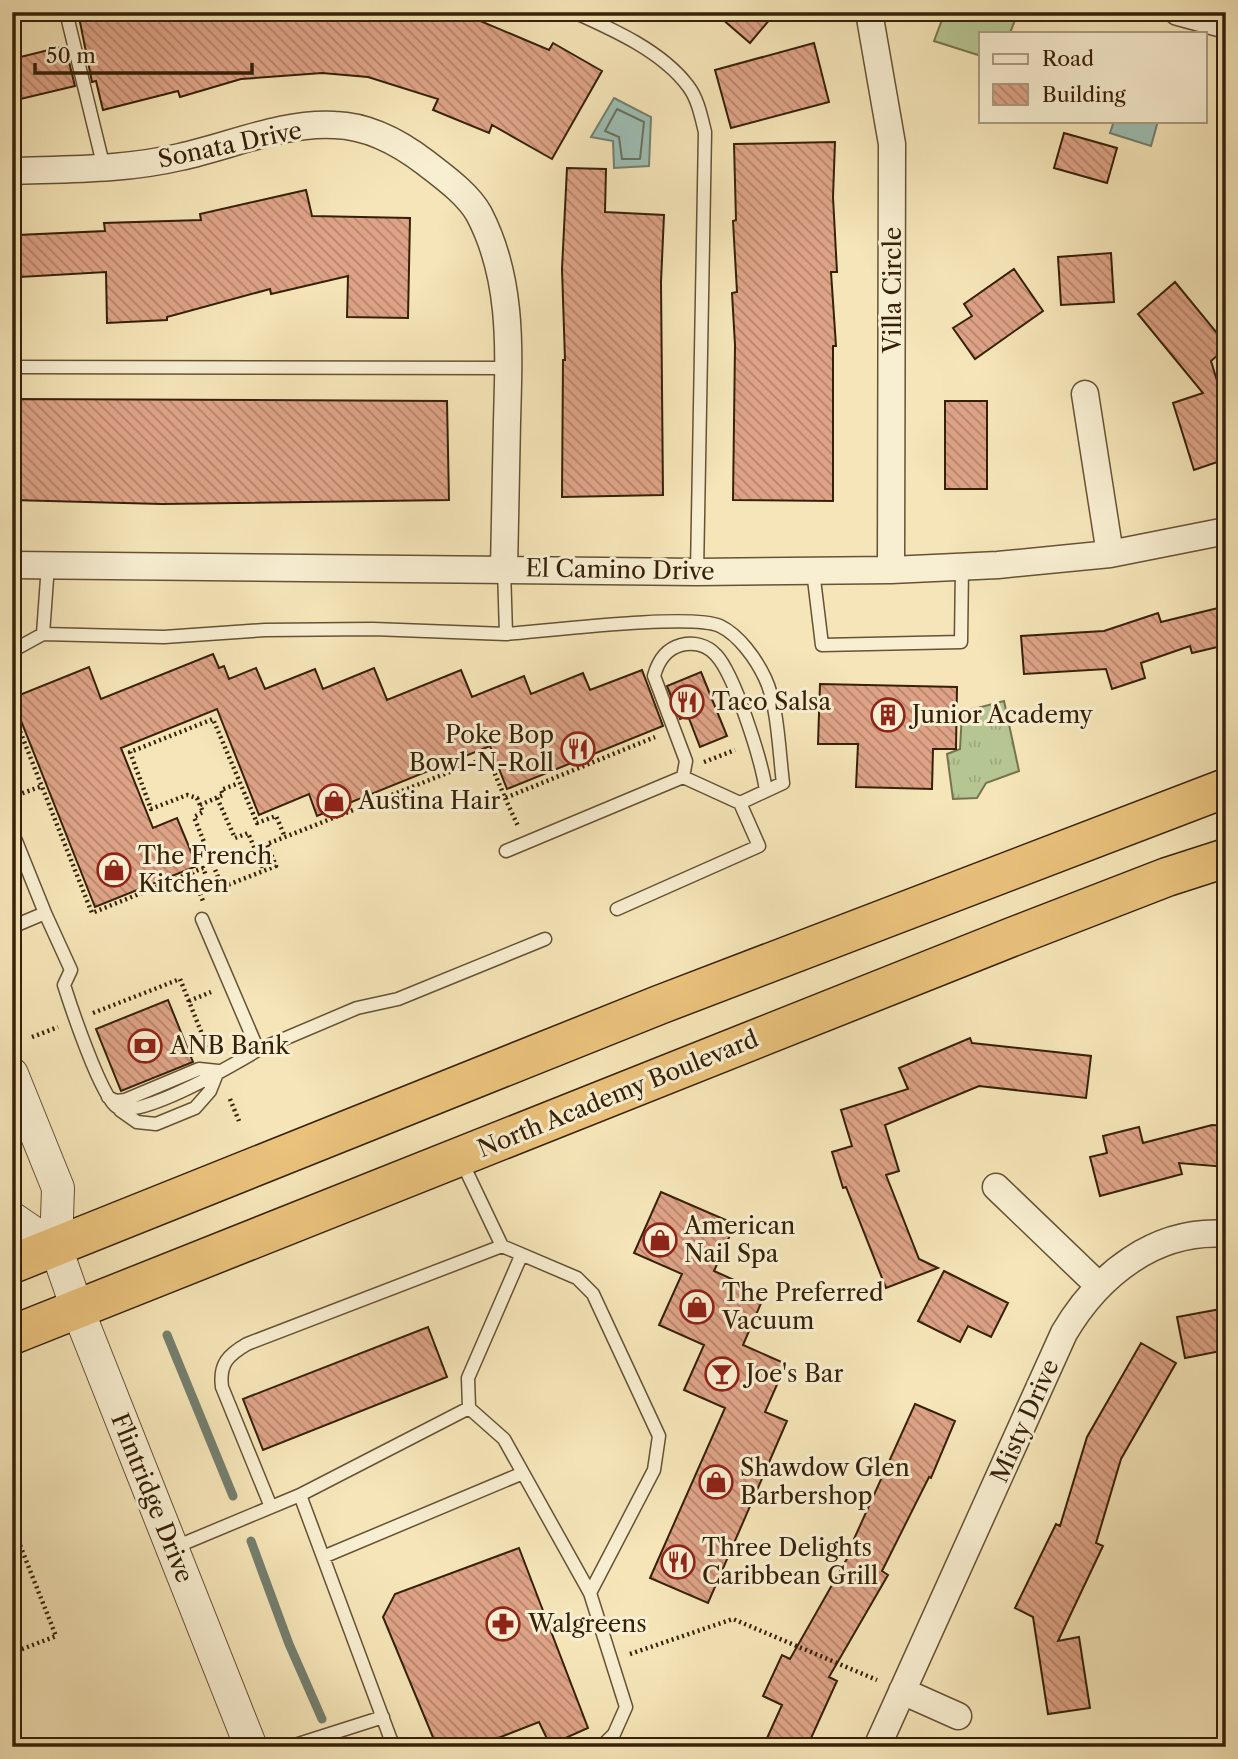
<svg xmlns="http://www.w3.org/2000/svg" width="1238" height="1759" font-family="'Libre Caslon Text',serif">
  <defs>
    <pattern id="park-tufts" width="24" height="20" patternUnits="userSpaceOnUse" patternTransform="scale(1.75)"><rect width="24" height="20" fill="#b6c693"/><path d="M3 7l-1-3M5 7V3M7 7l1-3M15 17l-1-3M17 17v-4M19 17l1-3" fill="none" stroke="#9daa7d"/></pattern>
    <pattern id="building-back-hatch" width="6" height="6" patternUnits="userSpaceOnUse" patternTransform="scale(1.75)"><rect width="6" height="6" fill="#dea387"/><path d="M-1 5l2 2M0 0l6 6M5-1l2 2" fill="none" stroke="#b5846c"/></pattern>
  </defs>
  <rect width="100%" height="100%" fill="#f5e5b8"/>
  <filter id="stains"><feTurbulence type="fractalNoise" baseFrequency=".00286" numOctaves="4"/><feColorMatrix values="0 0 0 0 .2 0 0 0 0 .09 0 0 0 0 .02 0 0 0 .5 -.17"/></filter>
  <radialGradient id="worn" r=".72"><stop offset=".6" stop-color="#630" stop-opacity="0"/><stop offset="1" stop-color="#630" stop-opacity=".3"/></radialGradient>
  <path fill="#b6c693" stroke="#76744e" stroke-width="2" d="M 945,12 L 1018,12 L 1010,33 L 981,33 L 981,56 L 934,41 Z"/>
  <path fill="url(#park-tufts)" stroke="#76744e" stroke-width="2" d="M 1004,701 L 1019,771 L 986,783 L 977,798 L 953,799 L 947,754 L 960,749 L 962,712 Z"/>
  <path fill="#9dbeb4" stroke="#747f6f" stroke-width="2" d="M 614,98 L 651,117 L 649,166 L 614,168 L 613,141 L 591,137 Z
    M 1114,121 L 1158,121 L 1151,146 L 1110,133 Z"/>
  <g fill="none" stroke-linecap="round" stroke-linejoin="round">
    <path stroke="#6a705e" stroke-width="2" d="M 617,109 L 644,122 L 640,159 L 622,159 L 619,137 L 605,131 Z"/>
    <path stroke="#747f6f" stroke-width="9" d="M 167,1335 L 233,1496
      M 251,1541 L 289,1644 L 322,1719
      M 333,1743 L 334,1747"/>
  </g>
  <path fill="url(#building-back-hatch)" stroke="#362108" stroke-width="2" d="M 78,12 L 459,12 L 549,50 L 553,43 L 602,71 L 552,159 L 492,125 L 489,133 L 433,110 L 438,99 L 368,77 L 322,73 L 241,79 L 180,97 L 178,91 L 103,110 L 96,81 L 92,82 Z
    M 714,12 L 776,12 L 750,43 Z
    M 814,43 L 829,102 L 731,128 L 715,70 Z
    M 65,46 L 75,86 L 12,101 L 12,59 Z
    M 1064,133 L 1117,148 L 1107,183 L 1054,168 Z
    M 835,142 L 833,197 L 837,272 L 831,272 L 836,346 L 833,346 L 833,501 L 733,500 L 735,345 L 732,293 L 737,292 L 733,221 L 736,220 L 734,144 Z
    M 567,168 L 606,169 L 605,212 L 664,215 L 661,282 L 663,495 L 562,497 L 563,360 L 565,360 L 562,269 Z
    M 306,190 L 312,216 L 410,218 L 408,318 L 347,317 L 348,276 L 271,294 L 270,289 L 167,317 L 167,320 L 107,323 L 106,272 L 20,277 L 18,235 L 105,231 L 104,223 L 201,220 L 200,214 Z
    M 1111,253 L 1114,302 L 1061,305 L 1058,257 Z
    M 1014,269 L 1043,311 L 975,359 L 953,328 L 972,316 L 964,304 Z
    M 1175,282 L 1226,344 L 1226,348 L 1211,361 L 1226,410 L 1226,459 L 1194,470 L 1173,403 L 1203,393 L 1138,314 Z
    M 12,399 L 447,401 L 449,500 L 162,504 L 12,500 Z
    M 945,401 L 987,401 L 987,489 L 945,489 Z
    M 1226,606 L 1226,645 L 1192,653 L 1190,646 L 1141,663 L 1145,678 L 1112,689 L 1106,669 L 1024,674 L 1021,636 L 1104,631 L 1158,613 L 1161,622 Z
    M 213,654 L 219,668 L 224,666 L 229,679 L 256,668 L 265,689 L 315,669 L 323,689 L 374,668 L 387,700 L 461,670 L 472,697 L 524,676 L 531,694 L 583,673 L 590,690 L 642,670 L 663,726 L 507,789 L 490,746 L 317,816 L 309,794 L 259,815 L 217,709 L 121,748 L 153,828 L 177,818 L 197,866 L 95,907 L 12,698 L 89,667 L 101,699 Z
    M 701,672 L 727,736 L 700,747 L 688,716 L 680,719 L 667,686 Z
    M 820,684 L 957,687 L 956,749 L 933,749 L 932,789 L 856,787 L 858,744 L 818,744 Z
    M 168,1000 L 193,1062 L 121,1091 L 96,1029 Z
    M 970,1038 L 972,1043 L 1091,1056 L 1086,1098 L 979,1086 L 885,1125 L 899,1171 L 886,1175 L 919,1259 L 938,1268 L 886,1288 L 846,1187 L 843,1188 L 832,1152 L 852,1146 L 841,1110 L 908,1089 L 899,1068 Z
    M 1212,1125 L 1226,1126 L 1226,1167 L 1179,1163 L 1182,1174 L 1100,1196 L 1090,1157 L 1107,1153 L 1103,1136 L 1139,1127 L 1143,1143 Z
    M 661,1192 L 735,1224 L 714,1271 L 765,1294 L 743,1345 L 786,1364 L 765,1412 L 787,1421 L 708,1603 L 650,1578 L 725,1408 L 684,1390 L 704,1345 L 659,1325 L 682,1274 L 634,1253 Z
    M 944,1271 L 1008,1303 L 991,1337 L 968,1326 L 960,1342 L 918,1321 Z
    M 1226,1308 L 1226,1350 L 1185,1358 L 1177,1317 Z
    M 428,1327 L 447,1377 L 263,1450 L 243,1399 Z
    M 1141,1343 L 1176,1363 L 1121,1459 L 1096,1543 L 1103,1546 L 1058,1641 L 1079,1637 L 1090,1708 L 1048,1714 L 1033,1617 L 1015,1608 L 1056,1524 L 1060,1526 L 1087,1437 Z
    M 915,1404 L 955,1421 L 931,1478 L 929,1477 L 882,1571 L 888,1575 L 829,1677 L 837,1681 L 807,1747 L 763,1747 L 782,1705 L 763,1696 L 782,1655 L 790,1659 L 857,1541 L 854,1539 Z
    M 519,1548 L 588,1728 L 550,1745 L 539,1722 L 475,1747 L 437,1747 L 383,1617 L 395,1594 Z"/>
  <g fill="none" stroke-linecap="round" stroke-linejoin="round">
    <defs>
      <path id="service" d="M 66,12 L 104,168
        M 574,12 C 612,29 662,51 688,86 C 698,99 701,116 705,132 L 697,572
        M 12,367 L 508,368
        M 813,571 L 822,645 L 961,642 L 962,566
        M 43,634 L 164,637 L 265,630 L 373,629 L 506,634 L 504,569
        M 506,634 C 546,631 691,613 720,626 C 739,635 756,659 765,678 C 778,705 779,752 783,783 L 740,803 L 759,846 L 617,909
        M 12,651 L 43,634 L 48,565
        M 683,777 L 686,761 L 654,676 C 658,661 666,649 681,645 C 694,642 707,645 716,655 C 735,675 762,762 766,791
        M 12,831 L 45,913
        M 506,851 L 683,777 L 740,803
        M 202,919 L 258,1050 L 357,1008 L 398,999 L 545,939
        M 12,927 L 45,913 L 71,970 L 64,985 C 71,1007 101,1097 117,1107 C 138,1121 236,1063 258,1050
        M 108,1097 L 116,1101 L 125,1100 L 199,1069 L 218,1071 L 210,1091 L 195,1108 L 156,1124 L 137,1122 L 120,1110
        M 461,1160 L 502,1246 L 577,1278 L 593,1294 L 659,1436 L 654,1470 L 590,1593 L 626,1707 L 614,1734 L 601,1747
        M 469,1408 L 504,1439 L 590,1593
        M 300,1495 L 469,1408 L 468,1378 L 521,1256
        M 271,1507 L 222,1387 C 219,1364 228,1355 247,1344 L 502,1246
        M 173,1548 L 300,1495 L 391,1740 L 397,1747
        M 323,1557 L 523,1473
        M 289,1747 L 383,1717"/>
      <path id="minor" d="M 869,12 L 892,144 L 891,570
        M 1178,12 L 1226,25
        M 12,171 C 68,169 125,170 180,157 C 231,146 282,122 335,125 C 368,126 400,143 426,163 C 444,177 468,194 479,214 C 513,279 509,350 507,421 C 506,470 505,519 504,569
        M 1085,394 L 1110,554
        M 12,565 L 697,572 L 891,570 L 998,565 L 1110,554 L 1226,531
        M 996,1187 L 1098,1285
        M 902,1691 L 958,1716
        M 877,1747 L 1064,1333 C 1098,1275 1155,1229 1226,1234"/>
      <path id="tertiary" d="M 12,1074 L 58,1188 L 56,1248 L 77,1308 L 251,1747
        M 12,1218 L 56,1248"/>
      <path id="trunk" d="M 12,1264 L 659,1005 L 1226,788
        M 12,1335 L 1012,937 L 1167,877 L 1226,858"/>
    </defs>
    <use href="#service" stroke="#665234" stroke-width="15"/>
    <use href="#minor" stroke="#665234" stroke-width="29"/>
    <use href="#tertiary" stroke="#665234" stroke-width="34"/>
    <use href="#trunk" stroke="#362108" stroke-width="41"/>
    <path stroke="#362108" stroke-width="4.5" stroke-dasharray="2 3.5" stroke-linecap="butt" d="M 12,711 L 92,913 L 203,868 L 212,891 L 276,866 L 267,844 L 488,757 L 505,798 L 655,737
      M 704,762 L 735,750
      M 12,797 L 42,786
      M 217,798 L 235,838 L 248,833 L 264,870
      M 505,798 L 518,826
      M 200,805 L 223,795 L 221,790 L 239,783
      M 192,873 L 203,901
      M 222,887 L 194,817 L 203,812 L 197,798 L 187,795 L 151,809 L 130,752 L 213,719 L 257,823 L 276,816 L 285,837
      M 189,1001 L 211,992
      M 93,1013 L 180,979 L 208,1049
      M 32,1037 L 58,1027
      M 230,1099 L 239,1121
      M 12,1525 L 56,1636 L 12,1653
      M 630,1654 L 733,1619 L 877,1680"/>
    <use href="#service" stroke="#f8eed1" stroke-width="12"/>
    <use href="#minor" stroke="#f8eed1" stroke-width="26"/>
    <use href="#tertiary" stroke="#f8eed1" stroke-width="32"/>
    <use href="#trunk" stroke="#eac27c" stroke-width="38"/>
  </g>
  <defs>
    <symbol id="restaurant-ring" viewBox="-11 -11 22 22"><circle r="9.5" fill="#f8eed1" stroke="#8f2418" stroke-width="1.5"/><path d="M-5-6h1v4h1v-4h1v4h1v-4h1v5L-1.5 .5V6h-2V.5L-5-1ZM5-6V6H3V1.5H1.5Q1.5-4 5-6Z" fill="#8f2418"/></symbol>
    <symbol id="building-ring" viewBox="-11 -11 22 22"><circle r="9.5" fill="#f8eed1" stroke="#8f2418" stroke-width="1.5"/><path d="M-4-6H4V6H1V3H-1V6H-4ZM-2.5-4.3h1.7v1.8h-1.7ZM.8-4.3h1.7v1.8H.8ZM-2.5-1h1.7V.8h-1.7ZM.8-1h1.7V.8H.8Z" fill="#8f2418"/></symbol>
    <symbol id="shop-ring" viewBox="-11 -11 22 22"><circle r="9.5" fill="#f8eed1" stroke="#8f2418" stroke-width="1.5"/><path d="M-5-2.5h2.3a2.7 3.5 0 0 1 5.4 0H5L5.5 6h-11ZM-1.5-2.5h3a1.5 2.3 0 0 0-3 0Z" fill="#8f2418"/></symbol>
    <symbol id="bank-ring" viewBox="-11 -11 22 22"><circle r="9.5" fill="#f8eed1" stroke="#8f2418" stroke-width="1.5"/><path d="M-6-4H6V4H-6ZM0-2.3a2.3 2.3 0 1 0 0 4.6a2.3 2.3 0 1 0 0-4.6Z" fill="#8f2418"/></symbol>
    <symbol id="bar-ring" viewBox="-11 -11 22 22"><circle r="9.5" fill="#f8eed1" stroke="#8f2418" stroke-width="1.5"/><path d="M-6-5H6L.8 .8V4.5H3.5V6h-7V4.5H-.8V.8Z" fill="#8f2418"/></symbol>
    <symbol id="pharmacy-ring" viewBox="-11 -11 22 22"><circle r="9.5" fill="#f8eed1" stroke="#8f2418" stroke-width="1.5"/><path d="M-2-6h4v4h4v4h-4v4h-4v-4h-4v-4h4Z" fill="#8f2418"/></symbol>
  </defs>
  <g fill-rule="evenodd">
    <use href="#restaurant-ring" x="668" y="683" width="38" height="38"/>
    <use href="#building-ring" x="869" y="696" width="38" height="38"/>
    <use href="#restaurant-ring" x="559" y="730" width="38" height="38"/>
    <use href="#shop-ring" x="315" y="782" width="38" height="38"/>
    <use href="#shop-ring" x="95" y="851" width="38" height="38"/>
    <use href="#bank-ring" x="126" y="1027" width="38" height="38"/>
    <use href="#shop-ring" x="641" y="1221" width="38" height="38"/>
    <use href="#shop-ring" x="678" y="1288" width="38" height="38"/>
    <use href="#bar-ring" x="703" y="1355" width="38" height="38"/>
    <use href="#shop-ring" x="697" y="1463" width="38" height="38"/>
    <use href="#restaurant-ring" x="659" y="1543" width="38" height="38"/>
    <use href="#pharmacy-ring" x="484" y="1605" width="38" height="38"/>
  </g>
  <g text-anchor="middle" stroke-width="6" stroke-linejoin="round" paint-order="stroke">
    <g font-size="24" fill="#362108" stroke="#f8eed1">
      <text transform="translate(230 145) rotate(-12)" y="8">Sonata Drive</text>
      <text transform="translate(893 290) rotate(-90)" y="8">Villa Circle</text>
      <text transform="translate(620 570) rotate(1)" y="8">El Camino Drive</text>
      <text transform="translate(618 1094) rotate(-22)" y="8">North Academy Boulevard</text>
      <text transform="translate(1025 1421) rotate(-66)" y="8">Misty Drive</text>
      <text transform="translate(152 1498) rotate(68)" y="8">Flintridge Drive</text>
    </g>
    <g font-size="24" fill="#362108" stroke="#f8eed1" text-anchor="start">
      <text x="712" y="710">Taco Salsa</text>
      <text x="912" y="723">Junior Academy</text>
      <text x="554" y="743" text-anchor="end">Poke Bop<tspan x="554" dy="28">Bowl-N-Roll</tspan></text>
      <text x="358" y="809">Austina Hair</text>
      <text x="138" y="864">The French<tspan x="138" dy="28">Kitchen</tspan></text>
      <text x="170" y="1054">ANB Bank</text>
      <text x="684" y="1234">American<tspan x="684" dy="28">Nail Spa</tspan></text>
      <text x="722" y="1301">The Preferred<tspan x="722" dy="28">Vacuum</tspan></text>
      <text x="746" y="1382">Joe's Bar</text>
      <text x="740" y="1476">Shawdow Glen<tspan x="740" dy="28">Barbershop</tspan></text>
      <text x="702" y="1556">Three Delights<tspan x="702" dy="28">Caribbean Grill</tspan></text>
      <text x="528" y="1632">Walgreens</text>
    </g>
  </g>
  <rect width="1238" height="1759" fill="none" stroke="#f5e5b8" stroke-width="42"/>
  <rect x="14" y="14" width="1210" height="1731" fill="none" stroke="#362108" stroke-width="3.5"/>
  <rect x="21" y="21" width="1196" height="1717" fill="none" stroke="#362108" stroke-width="2"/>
  <rect x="979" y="32" width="228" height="91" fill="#f8eed1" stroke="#aa9c81" stroke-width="2"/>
  <rect x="993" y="54" width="35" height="10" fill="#f8eed1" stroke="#aa9c81" stroke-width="2"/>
  <text x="1042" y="66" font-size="21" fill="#362108">Road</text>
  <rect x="993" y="84" width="35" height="21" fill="url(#building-back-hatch)" stroke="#aa9c81" stroke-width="2"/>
  <text x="1042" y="102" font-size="21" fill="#362108">Building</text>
  <path d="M35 63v10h217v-10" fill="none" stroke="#362108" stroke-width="3.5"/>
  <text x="46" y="63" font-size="21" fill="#362108" stroke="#f8eed1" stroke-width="5" paint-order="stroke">50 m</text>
  <rect width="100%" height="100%" filter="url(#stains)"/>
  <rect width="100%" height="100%" fill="url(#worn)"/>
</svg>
